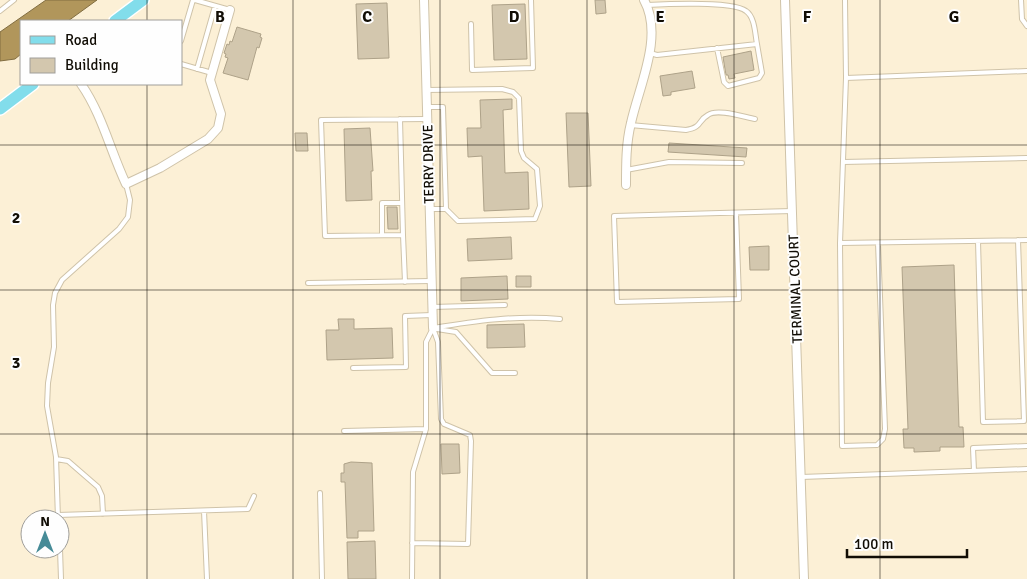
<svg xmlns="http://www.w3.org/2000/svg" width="1027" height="579" font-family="Signika,sans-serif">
  <rect width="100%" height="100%" fill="#fcf0d6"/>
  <path fill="#b1965b" stroke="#816d41" d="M 46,0 L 97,0 L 68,21 L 21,21 L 21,54 L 15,59 L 0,61 L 0,32 Z"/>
  <path fill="#d3c7ae" stroke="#aea289" d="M 595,0 L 605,0 L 606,13 L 596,14 Z
    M 387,3 L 389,58 L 358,59 L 356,4 Z
    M 525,4 L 527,59 L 494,60 L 492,5 Z
    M 237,27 L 261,34 L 260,37 L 262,38 L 259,48 L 257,47 L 248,80 L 223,73 L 228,58 L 225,57 L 226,54 L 224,53 L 227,44 L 229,45 L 230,41 L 232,42 Z
    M 751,51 L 754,70 L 734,74 L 735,78 L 729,79 L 728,75 L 726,75 L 723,57 Z
    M 692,71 L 695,88 L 671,92 L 671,95 L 663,96 L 660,76 Z
    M 512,99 L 512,109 L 503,110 L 505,173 L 528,172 L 529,209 L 484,211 L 482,156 L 468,157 L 467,128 L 481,128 L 480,100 Z
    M 566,113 L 588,113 L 591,186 L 569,187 Z
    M 370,128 L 373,171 L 371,171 L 372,200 L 346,201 L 344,129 Z
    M 295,133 L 307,133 L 308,151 L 296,151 Z
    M 669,143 L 747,148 L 746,157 L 668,152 Z
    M 387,207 L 397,207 L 398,229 L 388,229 Z
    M 511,237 L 512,259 L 468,261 L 467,239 Z
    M 769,246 L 769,270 L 750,270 L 749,247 Z
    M 954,265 L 959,427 L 963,427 L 964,447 L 940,447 L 940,451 L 914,452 L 914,448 L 904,448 L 903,429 L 908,429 L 902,267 Z
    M 507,276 L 508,299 L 461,301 L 461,278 Z
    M 516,276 L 531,276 L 531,287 L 516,287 Z
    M 338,319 L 354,319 L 354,329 L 392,328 L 393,358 L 327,360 L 326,330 L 339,330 Z
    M 524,324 L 525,347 L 487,348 L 487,325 Z
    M 441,444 L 459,444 L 460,473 L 442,474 Z
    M 351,462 L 372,463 L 374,531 L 358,531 L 358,538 L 347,538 L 345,482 L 341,482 L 341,473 L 344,473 L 344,464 Z
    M 375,541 L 376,579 L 348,579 L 347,542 Z"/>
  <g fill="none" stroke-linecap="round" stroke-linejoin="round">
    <defs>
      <path id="service" d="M 195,0 L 230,10
        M 845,0 L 846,78
        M 1021,0 L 1022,19 L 1027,26
        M 647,5 C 666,4 733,1 746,11 C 755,17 755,34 757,44 L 657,55 L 650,53
        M 0,11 L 14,0
        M 471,24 L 472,70 L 533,68 L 531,0
        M 181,41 L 193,0
        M 717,48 L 724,82 L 728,86 L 759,78 L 762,73 L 757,44
        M 181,64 L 212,73
        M 197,69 L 215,6
        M 426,90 L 502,89 L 513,92 L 519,98 L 521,151 L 524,158 L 537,169 L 540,206 L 535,219 L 458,221 L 446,209
        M 427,107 L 443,107 L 446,209 L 430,209
        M 400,119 L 403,235 L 325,236 L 321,120 L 427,119
        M 630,125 L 686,130 C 703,127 697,121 708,115 C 717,108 744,117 755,119
        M 843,162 L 1027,158
        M 626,170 L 669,162 L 742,163
        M 736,213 L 739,299 L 617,302 L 614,216 L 793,211
        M 382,235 L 382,203 L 402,203
        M 403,235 L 405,282
        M 978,241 L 983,422 L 1024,421 L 1018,240
        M 840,243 L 1027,240
        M 878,243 L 885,429 L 883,439 L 877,445 L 842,446 L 840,243 L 846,78 L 1027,71
        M 308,283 L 431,281
        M 432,307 L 505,305
        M 433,328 C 475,321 517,315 560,319
        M 437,329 L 456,332 L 492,373 L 515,373
        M 353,368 L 406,367 L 405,316 L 432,315
        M 344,431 L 426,429 L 426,342 L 433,328
        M 56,459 L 68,461 L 98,487 L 102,496 L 103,514
        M 974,471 L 973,448 L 1027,446
        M 801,477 L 1027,469
        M 320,493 L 322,579
        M 204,511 L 207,579
        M 58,515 L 248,509 L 254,496
        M 58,519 L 56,457 L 47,406 L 48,383 L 54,347 L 53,305 L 55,293 L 62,280 L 119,229 L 128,217 L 130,200 L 126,184
        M 412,543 L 468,544 L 471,441 L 470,435 L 444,424 L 441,419 L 438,342 L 433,328
        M 60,549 L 61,579
        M 412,579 L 413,472 L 426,429"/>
      <path id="minor" d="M 424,0 L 433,328
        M 785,0 L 804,579
        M 81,84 C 102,114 110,150 126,184 L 160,168 L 208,139 L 218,128 L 221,114 L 210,80 L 230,10
        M 626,185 C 626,164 626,143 631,123 C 639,86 664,36 644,0"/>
      <path id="primary" d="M 115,21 L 143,0
        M 0,109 L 33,84"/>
    </defs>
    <use href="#service" stroke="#cfc3a9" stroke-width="6"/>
    <use href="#minor" stroke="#cfc3a9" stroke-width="10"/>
    <use href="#primary" stroke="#fff" stroke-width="14"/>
    <use href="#service" stroke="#fff" stroke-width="4"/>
    <use href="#minor" stroke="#fff" stroke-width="8"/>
    <use href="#primary" stroke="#82ddeb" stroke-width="11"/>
  </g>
  <path fill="none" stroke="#110d05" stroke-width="1" stroke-opacity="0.55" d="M 147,0 L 147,21M 293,0 L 293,579M 440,0 L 440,579M 587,0 L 587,579M 734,0 L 734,579M 880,0 L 880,579M 147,84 L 147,579M 0,145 L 1027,145M 0,290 L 1027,290M 0,434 L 1027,434"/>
  <g text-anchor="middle" stroke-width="4" stroke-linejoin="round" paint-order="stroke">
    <g font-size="14" fill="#110d05" stroke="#fefefe">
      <text transform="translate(428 164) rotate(-91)" y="5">TERRY DRIVE</text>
      <text transform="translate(795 289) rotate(-92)" y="5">TERMINAL COURT</text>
    </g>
  </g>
  <g font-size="16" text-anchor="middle" font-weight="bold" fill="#110d05" stroke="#fefefe" stroke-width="4" stroke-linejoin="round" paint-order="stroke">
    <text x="220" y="22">B</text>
    <text x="367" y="22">C</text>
    <text x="514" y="22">D</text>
    <text x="660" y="22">E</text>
    <text x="807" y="22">F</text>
    <text x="954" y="22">G</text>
    <text x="16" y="223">2</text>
    <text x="16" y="368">3</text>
  </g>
  <rect x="20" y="20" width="162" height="65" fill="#fefefe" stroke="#9f9e9a"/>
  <rect x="30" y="36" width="25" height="8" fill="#82ddeb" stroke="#9f9e9a"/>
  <text x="65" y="45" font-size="15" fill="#110d05">Road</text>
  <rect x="30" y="58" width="25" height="15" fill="#d3c7ae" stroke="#9f9e9a"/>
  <text x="65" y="70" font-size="15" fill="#110d05">Building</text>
  <g transform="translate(45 534)"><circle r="24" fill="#fefefe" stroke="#9f9e9a"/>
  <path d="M0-4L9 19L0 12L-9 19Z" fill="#468b97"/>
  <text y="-8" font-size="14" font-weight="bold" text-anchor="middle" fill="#110d05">N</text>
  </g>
  <path d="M847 549v8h120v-8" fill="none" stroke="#110d05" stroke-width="2.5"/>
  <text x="854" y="549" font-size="15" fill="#110d05" stroke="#fefefe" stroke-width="4" paint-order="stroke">100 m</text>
</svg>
